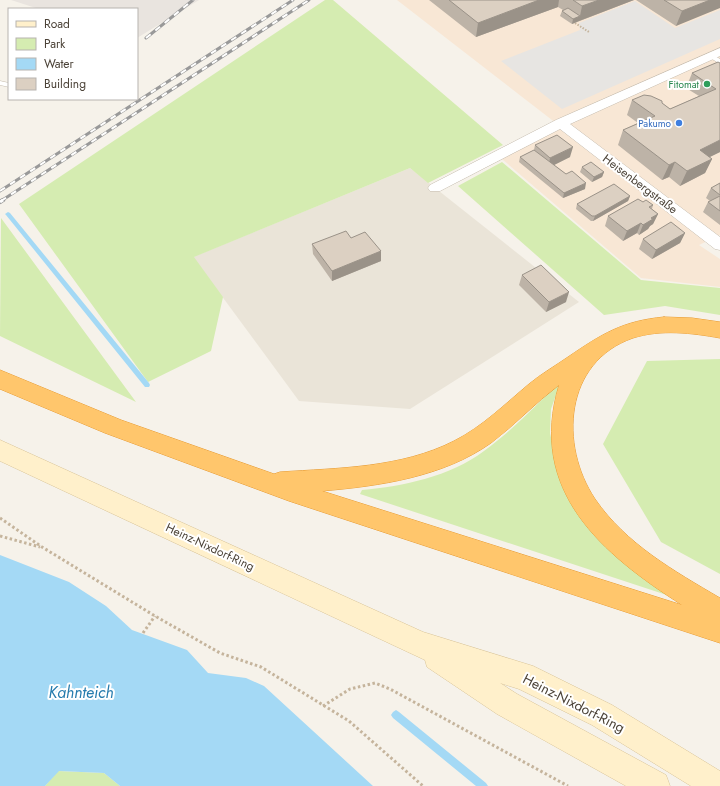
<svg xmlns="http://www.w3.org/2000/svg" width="720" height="786" font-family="Jost,sans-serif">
  <rect width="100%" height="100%" fill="#f6f2ea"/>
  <path fill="#eae4d8" d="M 410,168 L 579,302 L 410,409 L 299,401 L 193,257 Z"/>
  <path fill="#f8e7d5" d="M 397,0 L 720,0 L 720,235 L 699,245 L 720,259 L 720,287 L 641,278 L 502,159 L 561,127 Z"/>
  <path fill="#e9e4df" d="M 11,0 L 199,0 L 137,38 L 137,9 L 39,9 Z"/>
  <path fill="#d5ecb1" d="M 325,0 L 333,0 L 503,145 L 428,183 L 410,168 L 194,257 L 223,297 L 211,351 L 148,382 L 19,204 Z
    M 502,162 L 641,280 L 720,288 L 720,315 L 665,306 L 604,315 L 458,186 Z
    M 1,218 L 136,402 L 0,336 Z
    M 720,359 L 720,574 L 661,542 L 603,444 L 647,361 Z
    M 561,381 L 551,409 L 550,433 L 556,460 L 570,496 L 697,605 L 360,494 L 362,490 C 404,486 449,477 484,451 C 512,431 536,405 561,381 Z
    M 58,771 L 104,773 L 120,786 L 45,786 Z"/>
  <path fill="#e7e5e2" d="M 635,1 L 675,28 L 720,10 L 720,39 L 562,109 L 501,61 L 580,30 L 579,23 Z"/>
  <path fill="#a4d9f5" d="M 0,555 L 69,582 L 106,606 L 132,630 L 187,650 L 208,673 L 246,678 L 264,686 L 373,786 L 120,786 L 104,773 L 59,771 L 45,786 L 0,786 Z"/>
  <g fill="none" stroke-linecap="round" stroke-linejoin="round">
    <path fill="#a4d9f5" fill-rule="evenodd" d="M 8,212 L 10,213 L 149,383 L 150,385 L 149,387 L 145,387 L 6,215 L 5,214 Z
      M 396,710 L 399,712 L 486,783 L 488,786 L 476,786 L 393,718 L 391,715 L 393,712 Z"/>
    <defs>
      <path id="lane" d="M 711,54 L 720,59 L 720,64 L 709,57 L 708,56 Z
        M 0,81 L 9,83 L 9,87 L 0,85 Z"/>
      <path id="street" d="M 720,48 L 720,56 L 570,124 L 720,237 L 720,250 L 715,249 L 560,129 L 440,191 L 430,191 L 428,188 L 430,185 L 556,120 Z"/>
      <path id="secondary" d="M 0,440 L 423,632 L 533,666 L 612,705 L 720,771 L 720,786 L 691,786 L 592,725 L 519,689 L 500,683 L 517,694 L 666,775 L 670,786 L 626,786 L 497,714 L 427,667 L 425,660 L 0,461 Z"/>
      <path id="highway" d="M 664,317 L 692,318 L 720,322 L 720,338 C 692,333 661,329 633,338 C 564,362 559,445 595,499 C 626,544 674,571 720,598 L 720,643 L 289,501 L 105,433 L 0,389 L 0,370 L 121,420 L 274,474 L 280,472 C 339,468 401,468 454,441 C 482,427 505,404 529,384 C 541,374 555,366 568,357 C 602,334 622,321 664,317 ZM 559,385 C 527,491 602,554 682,605 L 322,491 C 380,486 443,477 491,443 C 515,425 535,403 559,385 Z"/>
    </defs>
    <use href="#lane" stroke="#c5bcaf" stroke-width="1"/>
    <use href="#street" stroke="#c5bcaf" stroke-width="1"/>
    <use href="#secondary" stroke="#d9c498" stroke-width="1"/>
    <use href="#highway" stroke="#e79b33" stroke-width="1"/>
    <path stroke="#c5b49c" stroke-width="2" stroke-dasharray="1.5 1.5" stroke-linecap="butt" d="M 575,23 L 589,32"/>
    <path stroke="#c5b49c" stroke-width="3" stroke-dasharray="2.5 2.5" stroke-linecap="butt" d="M 0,518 L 42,547 L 155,616 L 220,653 L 261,667 L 349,721 L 423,786
      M 0,536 L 40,547
      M 143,633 L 155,616
      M 323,706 L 350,689 L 375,683 L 390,689 L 568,786"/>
    <use href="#lane" fill="#fff" fill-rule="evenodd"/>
    <use href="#street" fill="#fff" fill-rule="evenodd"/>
    <use href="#secondary" fill="#fff0cb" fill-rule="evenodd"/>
    <use href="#highway" fill="#ffc66c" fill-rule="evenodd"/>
    <defs>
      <path id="rail-far1" d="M 146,38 L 193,0
        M 0,191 L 293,0
        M 1,201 L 309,0"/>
      <path id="rail" d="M 0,202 L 3,200"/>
    </defs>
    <use href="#rail-far1" stroke="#999" stroke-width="3"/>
    <use href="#rail" stroke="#999" stroke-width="4.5"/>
    <use href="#rail-far1" stroke="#fff" stroke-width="2" stroke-dasharray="6" stroke-linecap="butt"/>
    <use href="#rail" stroke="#fff" stroke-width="3" stroke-dasharray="8" stroke-linecap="butt"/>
  </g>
  <path fill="#bdb3a7" d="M 429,0 L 634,0 L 572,24 L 560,16 L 562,11 L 563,10 L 558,7 L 476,37 Z
    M 636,0 L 720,0 L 676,26 Z
    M 720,63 L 720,152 L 710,157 L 712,159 L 705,173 L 680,186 L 669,177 L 662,180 L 618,145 L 623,130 L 638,123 L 627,115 L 632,100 L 662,103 L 670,109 L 699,96 L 686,88 L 692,73 Z
    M 535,145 L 570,157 L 554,165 L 585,189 L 563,198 L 519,162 L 520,157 L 534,150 Z
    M 582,167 L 604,172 L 602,177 L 592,182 L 580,172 Z
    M 720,183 L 720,225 L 703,212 L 708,202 L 710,201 L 706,198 L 711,188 Z
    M 630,196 L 628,201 L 593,221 L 591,221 L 576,209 L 577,204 Z
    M 643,202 L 653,205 L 652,209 L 658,214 L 653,224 L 650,226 L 648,229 L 639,235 L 637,233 L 623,241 L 605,226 L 608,216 Z
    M 685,233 L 680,243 L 652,259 L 639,249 L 643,239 Z
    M 351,238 L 381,251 L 381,261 L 332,281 L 313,254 L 312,244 Z
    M 522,275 L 566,302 L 546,312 L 519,285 Z"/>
  <path fill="#9a9288" d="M 539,0 L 559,0 L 558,7 L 476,37 L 478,23 Z
    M 599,0 L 634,0 L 579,21 L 582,6 Z
    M 710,0 L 720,0 L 720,8 L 676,26 L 682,11 Z
    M 580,16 L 579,21 L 572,24 L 573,19 Z
    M 720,140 L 720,152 L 693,165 L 700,150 Z
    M 573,147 L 570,157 L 548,168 L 550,158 Z
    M 712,159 L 705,173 L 680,186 L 687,171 Z
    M 675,162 L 669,177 L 662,180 L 669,165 Z
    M 604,172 L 602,177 L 592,182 L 594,177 Z
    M 586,183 L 585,189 L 563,198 L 564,193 Z
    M 630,196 L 628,201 L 593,221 L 595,216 Z
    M 658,214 L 653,224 L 650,226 L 648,229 L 639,235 L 643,225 L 651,218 Z
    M 641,223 L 637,233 L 623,241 L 627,231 Z
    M 685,233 L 680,243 L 652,259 L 656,250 Z
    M 381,251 L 381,261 L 332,281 L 332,271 Z
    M 569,292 L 566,302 L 546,312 L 549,302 Z"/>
  <path fill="#dcd0c2" stroke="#9a9288" d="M 449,0 L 539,0 L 478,23 Z
    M 573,0 L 599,0 L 582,6 Z
    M 664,0 L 710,0 L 682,11 Z
    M 568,8 L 580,16 L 573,19 L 562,11 Z
    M 718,62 L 720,63 L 720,140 L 700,150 L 712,159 L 687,171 L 675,162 L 669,165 L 623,130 L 655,116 L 632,100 L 644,95 L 651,96 L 662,101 L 662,103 L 670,109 L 716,89 L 692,73 Z
    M 557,135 L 573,147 L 550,158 L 535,145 Z
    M 534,150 L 566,174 L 572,171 L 586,183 L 564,193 L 520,157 Z
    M 591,162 L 604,172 L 594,177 L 582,167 Z
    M 720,183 L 720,195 L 711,188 Z
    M 614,184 L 630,196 L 595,216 L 592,216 L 577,204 Z
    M 720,196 L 720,211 L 708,202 Z
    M 638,199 L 643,202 L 646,200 L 653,205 L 649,207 L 658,214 L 651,218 L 653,219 L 643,225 L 641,223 L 627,231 L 608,216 Z
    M 671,222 L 685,233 L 656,250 L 643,239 Z
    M 346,231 L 351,238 L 365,232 L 381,251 L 332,271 L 312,244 Z
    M 541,265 L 569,292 L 549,302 L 522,275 Z"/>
  <circle fill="#2e9e5b" stroke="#fff" stroke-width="1.5" cx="707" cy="84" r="4"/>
  <circle fill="#3f7fe0" stroke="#fff" stroke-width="1.5" cx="679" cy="123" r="4"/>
  <g text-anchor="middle" stroke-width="4" stroke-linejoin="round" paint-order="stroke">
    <g font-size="10" fill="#27864d" stroke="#fff" text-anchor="end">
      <text x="699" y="88">Fitomat</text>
    </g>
    <g font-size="10" fill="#366cbe" stroke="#fff" text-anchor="end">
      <text x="671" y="127">Pakumo</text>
    </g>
    <g font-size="12" fill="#4b4237" stroke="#fff">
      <text transform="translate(640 184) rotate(37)" y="4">Heisenbergstraße</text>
      <text transform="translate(210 547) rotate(25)" y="4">Heinz-Nixdorf-Ring</text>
    </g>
    <g font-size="14" fill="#4b4237" stroke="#fff">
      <text transform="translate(574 703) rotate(27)" y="5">Heinz-Nixdorf-Ring</text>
    </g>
    <g font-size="16" font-style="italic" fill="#267cae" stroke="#fff">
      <text x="81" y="698">Kahnteich</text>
    </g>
  </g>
  <rect x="8" y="8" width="130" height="92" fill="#ffffff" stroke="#b7b3af"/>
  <rect x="16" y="21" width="20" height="6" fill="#fff0cb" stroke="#b7b3af"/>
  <text x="44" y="28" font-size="12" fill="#4b4237">Road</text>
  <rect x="16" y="38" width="20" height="12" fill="#d5ecb1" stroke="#b7b3af"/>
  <text x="44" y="48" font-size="12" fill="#4b4237">Park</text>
  <rect x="16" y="58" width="20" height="12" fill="#a4d9f5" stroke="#b7b3af"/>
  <text x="44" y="68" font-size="12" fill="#4b4237">Water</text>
  <rect x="16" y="78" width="20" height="12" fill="#dcd0c2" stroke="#b7b3af"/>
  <text x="44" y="88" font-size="12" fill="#4b4237">Building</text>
</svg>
